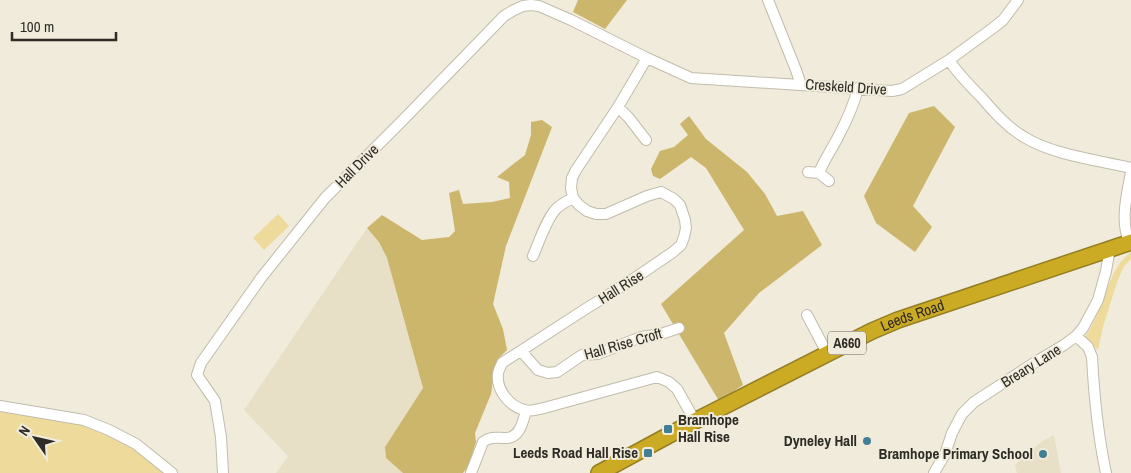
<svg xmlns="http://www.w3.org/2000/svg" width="1131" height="473" font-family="'Archivo Narrow',sans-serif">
  <rect width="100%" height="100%" fill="#f0ebda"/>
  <path fill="#e7e0c7" d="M 367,228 L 379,242 L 387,258 L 423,388 L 385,447 L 386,458 L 403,473 L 276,473 L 288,456 L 244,410 Z
    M 1054,435 L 1061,473 L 1017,473 L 1015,465 L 1041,442 Z"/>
  <path fill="#eedb9b" d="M 278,214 L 289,226 L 264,250 L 253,238 Z
    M 1131,252 L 1131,259 L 1124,266 L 1117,282 L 1103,327 L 1098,350 L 1085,337 C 1103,313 1108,267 1131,252 Z
    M 0,411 L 78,420 L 138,448 L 166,473 L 0,473 Z"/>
  <path fill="#ccb66b" d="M 578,0 L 627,0 L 605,29 L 573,12 Z
    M 934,106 L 955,127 L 913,206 L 932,227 L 915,252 L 876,223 L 864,196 L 909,113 Z
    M 689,116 L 706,139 L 747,172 L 765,194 L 777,216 L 803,211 L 822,245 L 759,293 L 724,333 L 743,385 L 719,401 L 661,304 L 744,230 L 706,168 L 691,157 L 660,179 L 653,176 L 651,169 L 660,151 L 674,147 L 688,135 L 680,124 Z
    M 542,120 L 552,127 L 506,246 L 493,304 L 503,329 L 507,350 L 499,358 L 495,367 L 491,394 L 475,433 L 476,442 L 468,467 L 463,473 L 403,473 L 386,458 L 385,447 L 423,388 L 387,258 L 379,242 L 367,228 L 382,215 L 422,240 L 449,237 L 455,231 L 449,193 L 459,190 L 463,204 L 492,202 L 510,198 L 509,182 L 497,177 L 525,155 L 531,135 L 531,122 Z"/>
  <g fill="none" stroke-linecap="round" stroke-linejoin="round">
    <defs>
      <path id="minor" d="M 768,0 L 796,70 L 801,85
        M 647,58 L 618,107 L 576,170 L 572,178 L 571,188 L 573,198 L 579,205 L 587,211 L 596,214 L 606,214 L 647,196 L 661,192 L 674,199 L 680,205 L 685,220 L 686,228 L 684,237 L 681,245 L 673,252 L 629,282 L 587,308 L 502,363 C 501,366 498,371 498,374 C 496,390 510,407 525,410 C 530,412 538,409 544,408 L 657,377 L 669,382 L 677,389 L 695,421
        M 949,60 C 958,74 970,86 982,98 C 994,112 1007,127 1024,137 C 1053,155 1098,160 1131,168
        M 618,107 L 629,118 L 646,140
        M 808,172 L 819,173 L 829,181
        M 819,173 C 824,160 832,149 838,137 C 846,122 854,105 858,88
        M 1129,242 C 1120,219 1127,195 1131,172
        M 533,256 C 539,242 546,220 556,209 C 561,204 567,201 573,198
        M 807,315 L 827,353
        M 1076,336 L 1088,347 L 1092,357 C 1094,396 1098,435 1106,473
        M 521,351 L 538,370 L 548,373 L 557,372 L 582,355 L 598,354 L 641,337 L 661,334 L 679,328
        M 0,406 L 84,420 L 109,430 L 136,444 L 172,473
        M 223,473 L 221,437 L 215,401 L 197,375 L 201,363 L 261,278 L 325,198 L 402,121 L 504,16 L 514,10 L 523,6 L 531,5 L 539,6 L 571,20 L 647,58 L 691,78 L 892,91 L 902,89 L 949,60 L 993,28 L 1003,20 L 1018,0
        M 471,473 L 483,442 C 491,436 497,438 506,438 C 520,438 523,421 526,411
        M 934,473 L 945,454 L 952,433 L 962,414 L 974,402 L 1037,361 L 1064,345 L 1076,336 L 1083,328 L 1098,300 L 1106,271 L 1110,248"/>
      <g id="highway">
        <path id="s1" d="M 599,473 L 695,421 L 872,331 L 898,320 L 1131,242"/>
      </g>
    </defs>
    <use href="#minor" stroke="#c1bcab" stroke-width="12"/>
    <use href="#highway" stroke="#947e24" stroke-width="18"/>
    <use href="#minor" stroke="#fff" stroke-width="10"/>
    <use href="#highway" stroke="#cbaa24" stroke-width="15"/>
  </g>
  <g fill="#427f96" stroke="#f0ebda" stroke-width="2">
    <rect x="663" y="424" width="10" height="10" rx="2.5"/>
    <circle cx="867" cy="441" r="5"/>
    <rect x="643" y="448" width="10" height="10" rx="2.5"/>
    <circle cx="1043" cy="454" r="5"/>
  </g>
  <g text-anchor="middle" stroke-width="4" stroke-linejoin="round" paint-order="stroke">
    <rect fill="#f0ebda" stroke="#68655b" stroke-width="1" x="828" y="331.5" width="38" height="23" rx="4"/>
    <g font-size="14" font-weight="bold" fill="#2d2b25">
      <text x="847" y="348">A660</text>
    </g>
    <g font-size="15" fill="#2d2b25" stroke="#f0ebda">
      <text transform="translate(846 87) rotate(4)" y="5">Creskeld Drive</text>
      <text transform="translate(357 166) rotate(-45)" y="5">Hall Drive</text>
      <text transform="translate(621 287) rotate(-32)" y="5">Hall Rise</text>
      <text dy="5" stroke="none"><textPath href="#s1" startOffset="351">Leeds Road</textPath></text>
      <text transform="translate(623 344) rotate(-16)" y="5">Hall Rise Croft</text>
      <text transform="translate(1031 366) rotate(-32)" y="5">Breary Lane</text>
    </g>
    <g font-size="15" font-weight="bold" fill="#2d2b25" stroke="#f0ebda" text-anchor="end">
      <text x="678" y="425" text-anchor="start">Bramhope<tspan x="678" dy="17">Hall Rise</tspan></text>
      <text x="857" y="446">Dyneley Hall</text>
      <text x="638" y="458">Leeds Road Hall Rise</text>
      <text x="1033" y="459">Bramhope Primary School</text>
    </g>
  </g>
  <g transform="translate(35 438) rotate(304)" stroke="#f0ebda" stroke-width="4" paint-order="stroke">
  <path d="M0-4L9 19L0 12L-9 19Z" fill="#2d2b25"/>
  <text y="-8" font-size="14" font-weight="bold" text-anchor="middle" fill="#2d2b25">N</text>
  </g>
  <path d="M12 32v8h104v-8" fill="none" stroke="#2d2b25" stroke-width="2.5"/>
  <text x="20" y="32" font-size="15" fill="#2d2b25" stroke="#f0ebda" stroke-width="4" paint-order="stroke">100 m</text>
</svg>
